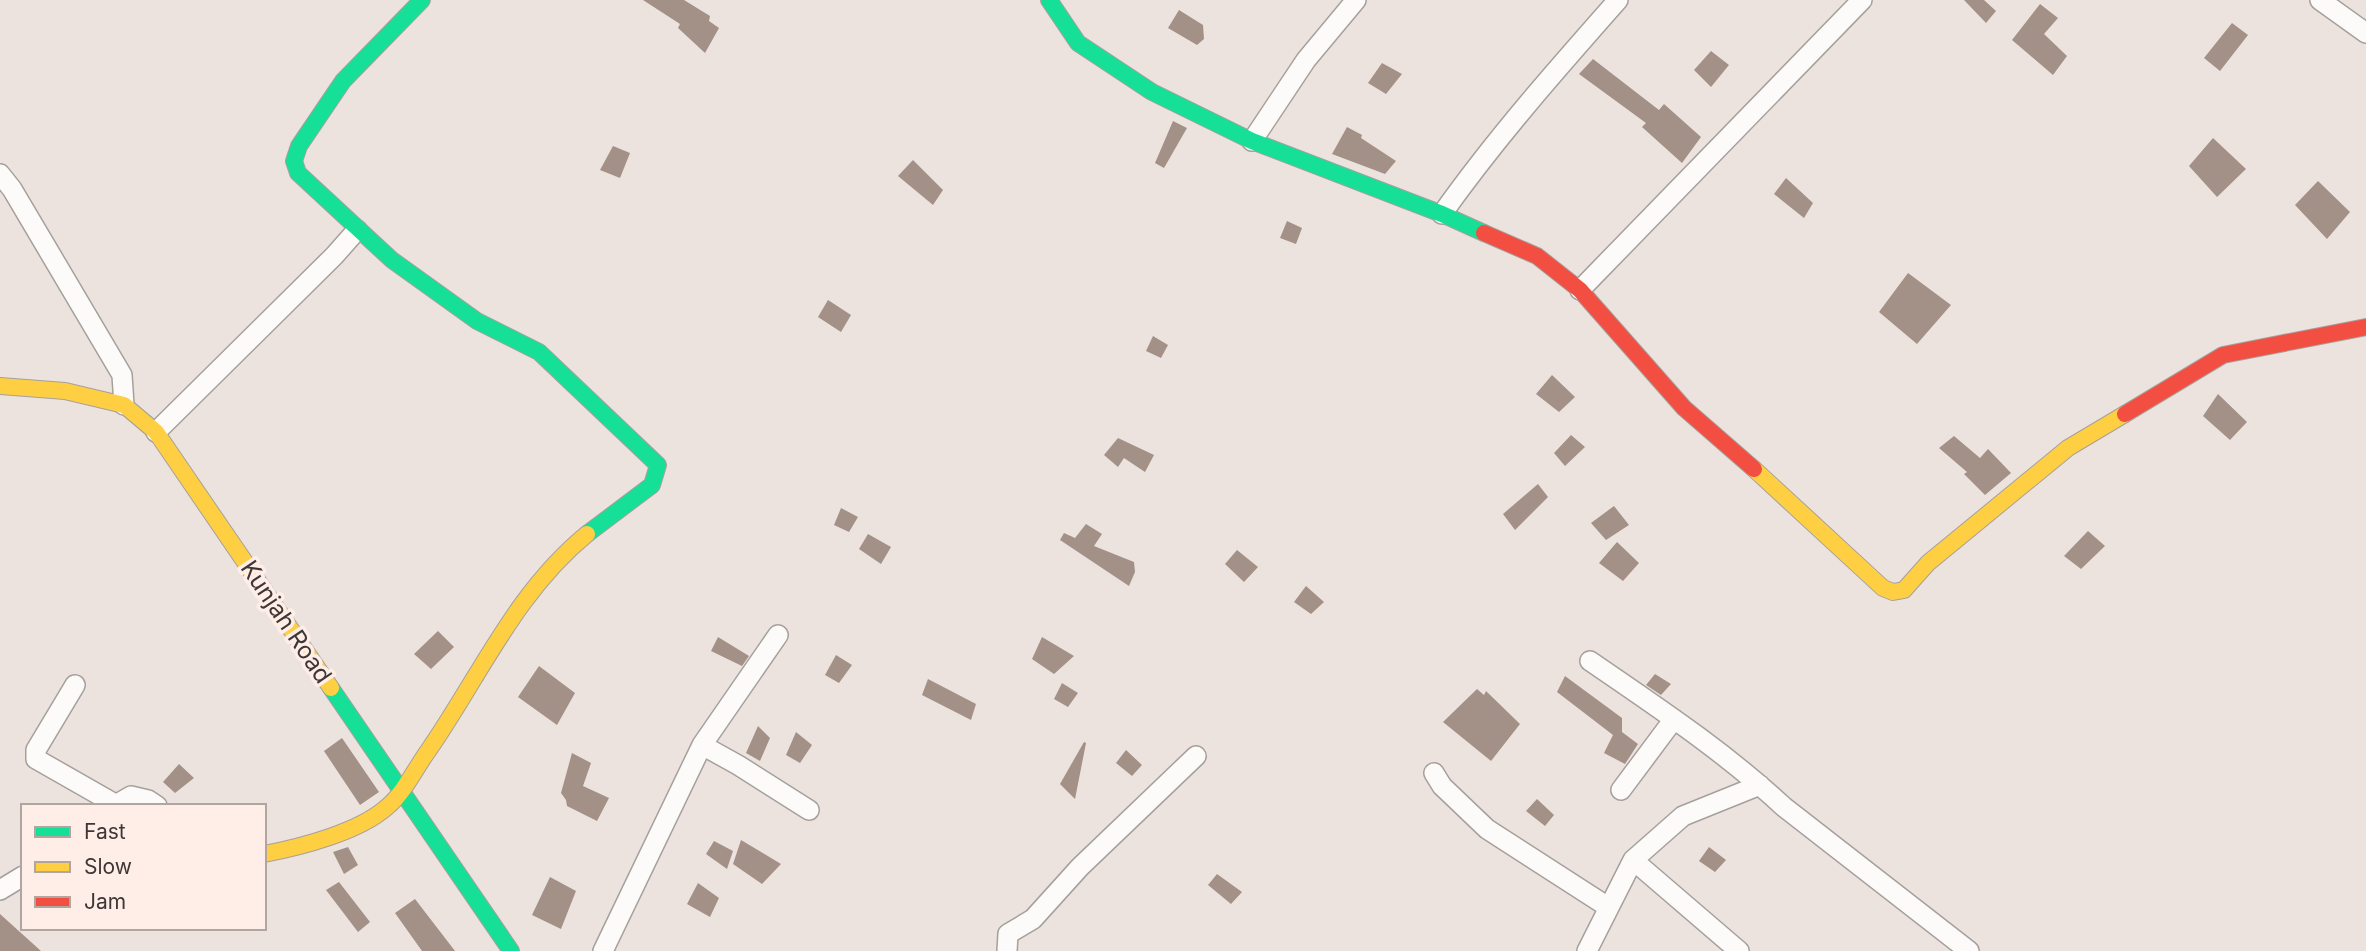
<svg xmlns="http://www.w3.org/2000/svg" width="2366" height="951" font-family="Inter,sans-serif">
  <rect width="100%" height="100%" fill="#ece3df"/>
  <path fill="#a39086" d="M 643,0 L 684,0 L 710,16 L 709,21 L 719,28 L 705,53 L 678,28 L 680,24 Z
    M 1964,0 L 1984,0 L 1996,11 L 1986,23 Z
    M 2040,4 L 2058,18 L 2044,34 L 2067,56 L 2053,75 L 2012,40 Z
    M 1179,10 L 1203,25 L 1204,39 L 1197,45 L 1168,28 Z
    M 2232,23 L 2248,35 L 2220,71 L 2204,58 Z
    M 1711,51 L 1729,65 L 1711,87 L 1694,70 Z
    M 1593,59 L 1659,110 L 1664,104 L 1701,137 L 1682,163 L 1642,127 L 1646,123 L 1579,74 Z
    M 1382,63 L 1402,74 L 1386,94 L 1368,83 Z
    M 1173,121 L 1187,128 L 1164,168 L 1155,163 Z
    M 1347,127 L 1362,135 L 1361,138 L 1396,161 L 1385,174 L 1332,154 Z
    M 2213,138 L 2246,169 L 2217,197 L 2189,166 Z
    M 613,146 L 630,153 L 620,178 L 600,170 Z
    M 913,160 L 943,190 L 933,205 L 898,176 Z
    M 1786,178 L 1813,203 L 1804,218 L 1774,194 Z
    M 2318,181 L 2350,212 L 2327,239 L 2295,205 Z
    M 1287,221 L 1302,228 L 1296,244 L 1280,238 Z
    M 1908,273 L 1951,305 L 1917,344 L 1879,312 Z
    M 828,300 L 851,315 L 841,332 L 818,317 Z
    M 1153,336 L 1168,345 L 1161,358 L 1146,351 Z
    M 1552,375 L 1575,397 L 1559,412 L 1536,394 Z
    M 2218,394 L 2247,422 L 2230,440 L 2203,416 Z
    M 1571,435 L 1585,447 L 1565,466 L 1554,453 Z
    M 1954,436 L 1980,458 L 1988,449 L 2011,473 L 1985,495 L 1964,474 L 1967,472 L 1939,448 Z
    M 1118,438 L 1154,455 L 1145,472 L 1124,458 L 1118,467 L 1104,455 Z
    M 1538,484 L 1548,497 L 1515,530 L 1503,514 Z
    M 1614,506 L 1629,525 L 1606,540 L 1591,523 Z
    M 841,508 L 858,517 L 849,532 L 834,525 Z
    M 1086,524 L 1102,534 L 1094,546 L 1134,562 L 1135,572 L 1129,586 L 1060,540 L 1064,533 L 1075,538 Z
    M 2088,531 L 2105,546 L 2081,569 L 2064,556 Z
    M 868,534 L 891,547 L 881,564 L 859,549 Z
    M 1617,542 L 1639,563 L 1623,581 L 1599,563 Z
    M 1237,550 L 1258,567 L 1244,582 L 1225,564 Z
    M 1306,586 L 1324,602 L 1311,614 L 1294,602 Z
    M 438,631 L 454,647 L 431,669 L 414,654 Z
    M 718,637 L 749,656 L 742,666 L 711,651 Z
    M 1042,637 L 1074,656 L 1054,674 L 1032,659 Z
    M 836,655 L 852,665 L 839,683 L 825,675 Z
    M 539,666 L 575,693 L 557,725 L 518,697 Z
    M 1655,674 L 1671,684 L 1661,695 L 1646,685 Z
    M 1565,676 L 1622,718 L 1622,732 L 1638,744 L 1625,764 L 1604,753 L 1613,735 L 1557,692 Z
    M 928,679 L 976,704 L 971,720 L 922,695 Z
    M 1062,683 L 1078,693 L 1068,707 L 1054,699 Z
    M 1477,689 L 1484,695 L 1486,691 L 1520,724 L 1491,761 L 1443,722 Z
    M 758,726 L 770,738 L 760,761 L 746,753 Z
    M 796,732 L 812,745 L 800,763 L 786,755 Z
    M 342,738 L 379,792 L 360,805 L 324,751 Z
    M 1084,742 L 1086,743 L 1075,799 L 1060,784 Z
    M 1126,750 L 1142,765 L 1132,776 L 1116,763 Z
    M 572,753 L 591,763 L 583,786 L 609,798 L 597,821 L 567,806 L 566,800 L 561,793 Z
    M 179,764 L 194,778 L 175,793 L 163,782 Z
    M 1537,799 L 1554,815 L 1545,826 L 1526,811 Z
    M 741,840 L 781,864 L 762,884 L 733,864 Z
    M 714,841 L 733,851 L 727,869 L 706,854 Z
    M 348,847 L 358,865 L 344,874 L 333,852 Z
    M 1709,847 L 1726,860 L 1715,872 L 1699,861 Z
    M 1217,874 L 1242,892 L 1231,904 L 1208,885 Z
    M 550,877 L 576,891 L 561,929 L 532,915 Z
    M 339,882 L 370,922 L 358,932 L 326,890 Z
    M 698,883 L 719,898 L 710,917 L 687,904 Z
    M 415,899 L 455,951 L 422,951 L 395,913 Z
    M 0,914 L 41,951 L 0,951 Z"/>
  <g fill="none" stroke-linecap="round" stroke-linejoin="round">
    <defs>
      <path id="street" d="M 2320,0 L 2366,33
        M 1252,141 L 1306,60 L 1356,0
        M 0,174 L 12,189 L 122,375 L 124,405
        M 1442,214 C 1496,138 1557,69 1618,0
        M 1580,290 L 1862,0
        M 156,432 L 334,256 L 357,230
        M 1590,661 C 1657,707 1725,752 1784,807 L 1969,951
        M 75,685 L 36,750 L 36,759 L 115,804
        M 702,745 L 738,765 L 809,810
        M 1434,773 L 1442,786 L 1487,829 L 1608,907
        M 1621,790 L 1674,719
        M 114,806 L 131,796 L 148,800 L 157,806
        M 1633,860 L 1739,951
        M 0,890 L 23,876
        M 603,951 L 702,745 L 778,635
        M 1007,951 L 1008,934 L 1033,919 L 1080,867 L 1196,756
        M 1587,951 L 1633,860 L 1683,816 L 1760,785"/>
      <path id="fast" d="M 422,0 L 343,81 L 299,146 L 294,161 L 298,173 L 392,260 L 477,321 L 539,352 L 658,465 L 652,485 L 587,534
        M 1049,0 L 1078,43 L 1152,92 L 1252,141 L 1442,214 L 1484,233
        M 331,688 L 511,951"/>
      <path id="slow" d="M 0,386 L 65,391 L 124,405 L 156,432 L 331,688
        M 1754,469 L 1883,588 L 1893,592 L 1904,590 L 1928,563 L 2068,448 L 2125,414
        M 264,854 C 301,847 359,832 387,807 C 404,793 415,769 428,751 C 480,676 515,593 587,534"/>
      <path id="jam" d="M 1484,233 L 1537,256 L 1580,290 L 1684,408 L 1754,469
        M 2125,414 L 2223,355 L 2366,327"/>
    </defs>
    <use href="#street" stroke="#a6a09c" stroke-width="22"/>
    <use href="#fast" stroke="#a6a09c" stroke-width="18"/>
    <use href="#slow" stroke="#a6a09c" stroke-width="18"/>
    <use href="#jam" stroke="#a6a09c" stroke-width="18"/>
    <use href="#street" stroke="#fcfbfa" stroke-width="19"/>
    <use href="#fast" stroke="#16e098" stroke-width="16"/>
    <use href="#slow" stroke="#ffcf43" stroke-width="16"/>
    <use href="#jam" stroke="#f24e42" stroke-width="16"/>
  </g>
  <g text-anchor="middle" stroke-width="7" stroke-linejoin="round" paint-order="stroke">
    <g font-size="24" fill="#3e3735" stroke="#feeee7">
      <text transform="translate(286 622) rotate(56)" y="8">Kunjah Road</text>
    </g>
  </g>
  <rect x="21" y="804" width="245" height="126" fill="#feeee7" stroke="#b1a5a0" stroke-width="2"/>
  <rect x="35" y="827" width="35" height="10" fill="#16e098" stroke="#b1a5a0" stroke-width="2"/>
  <text x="84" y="839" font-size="21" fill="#3e3735">Fast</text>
  <rect x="35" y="862" width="35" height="10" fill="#ffcf43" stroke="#b1a5a0" stroke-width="2"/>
  <text x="84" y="874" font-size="21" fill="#3e3735">Slow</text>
  <rect x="35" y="897" width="35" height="10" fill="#f24e42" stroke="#b1a5a0" stroke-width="2"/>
  <text x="84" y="909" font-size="21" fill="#3e3735">Jam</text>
</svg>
